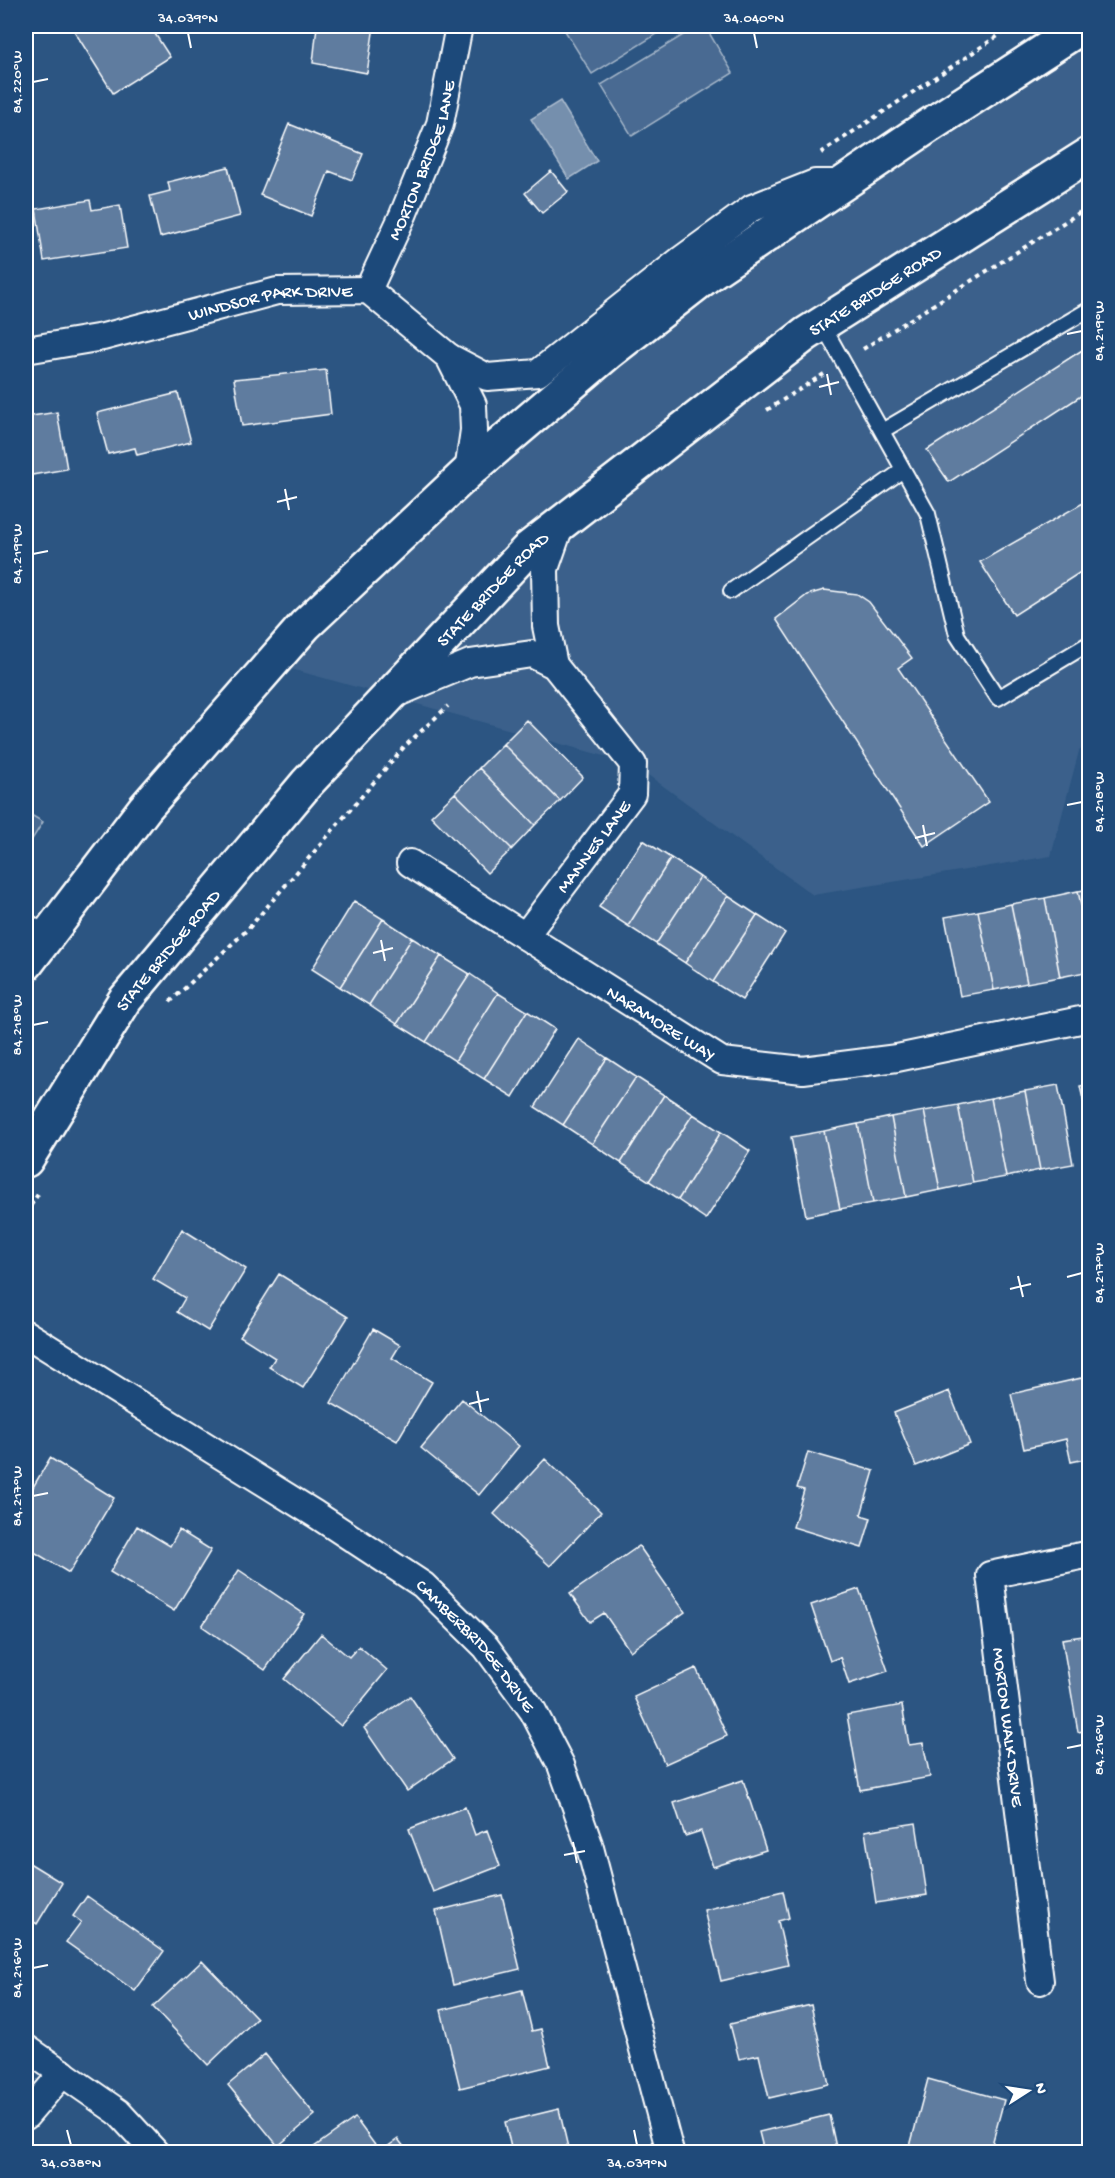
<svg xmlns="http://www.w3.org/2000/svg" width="1115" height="2178" font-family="'Gochi Hand',sans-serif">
  <rect width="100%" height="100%" fill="#2c5582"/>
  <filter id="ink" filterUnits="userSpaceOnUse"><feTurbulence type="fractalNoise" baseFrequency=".0167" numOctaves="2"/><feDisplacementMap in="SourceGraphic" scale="12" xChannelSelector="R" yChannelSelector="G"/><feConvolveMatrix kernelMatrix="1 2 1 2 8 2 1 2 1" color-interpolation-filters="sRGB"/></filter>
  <g filter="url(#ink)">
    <path fill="#3b618b" d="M 1089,26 L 1090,743 L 1079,751 L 1051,856 L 813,895 L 633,764 L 259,660 L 464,461 Z"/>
    <path fill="#486b92" stroke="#a4b5c8" stroke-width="1.5" d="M 562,26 L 670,26 L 592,74 Z
      M 698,26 L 705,26 L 733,73 L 632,136 L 601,85 Z
      M 26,812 L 43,822 L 26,849 Z"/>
    <path fill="#748fad" stroke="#acbcce" stroke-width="1.5" d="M 560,101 L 597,161 L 569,179 L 531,119 Z"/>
    <path fill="#5e7c9f" stroke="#fff" stroke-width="1.5" d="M 79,26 L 109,26 L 114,33 L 125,26 L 150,26 L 170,57 L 113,93 L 73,29 Z
      M 317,26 L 374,26 L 367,73 L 313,63 Z
      M 289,124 L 363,154 L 352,180 L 329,171 L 311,216 L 260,195 Z
      M 228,167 L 240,216 L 160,237 L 150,196 L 170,191 L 168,182 Z
      M 551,171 L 568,192 L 542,213 L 525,193 Z
      M 90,200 L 92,210 L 120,205 L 127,248 L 44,261 L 36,209 Z
      M 1090,345 L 1090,390 L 949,482 L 927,450 Z
      M 326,370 L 331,414 L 242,426 L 234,379 Z
      M 178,393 L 191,442 L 137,455 L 135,448 L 108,454 L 97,413 Z
      M 57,412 L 67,469 L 26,476 L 26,417 Z
      M 1090,499 L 1090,566 L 1014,615 L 980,562 Z
      M 824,590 L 857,594 L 869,602 L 912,658 L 898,668 L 989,802 L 924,846 L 776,619 L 807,595 Z
      M 527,720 L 583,777 L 560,801 L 503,744 Z
      M 503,744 L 560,801 L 535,825 L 479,768 Z
      M 479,768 L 535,825 L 512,849 L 455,793 Z
      M 455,793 L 512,849 L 487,873 L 431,816 Z
      M 643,840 L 671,858 L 628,926 L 599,907 Z
      M 671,858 L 700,877 L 656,944 L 628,926 Z
      M 700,877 L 728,896 L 685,963 L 656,944 Z
      M 1090,889 L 1090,948 L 1078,891 Z
      M 1078,891 L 1090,948 L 1090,971 L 1060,977 L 1045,898 Z
      M 728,896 L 757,915 L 713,982 L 685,963 Z
      M 1045,898 L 1060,977 L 1027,983 L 1011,904 Z
      M 354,901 L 383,919 L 340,987 L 312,969 Z
      M 1011,904 L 1027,983 L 994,990 L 978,911 Z
      M 978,911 L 994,990 L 960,996 L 945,917 Z
      M 757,915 L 785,933 L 742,1000 L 713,982 Z
      M 383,919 L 412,938 L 369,1005 L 340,987 Z
      M 412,938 L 441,956 L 397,1024 L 369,1005 Z
      M 441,956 L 470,974 L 426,1042 L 397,1024 Z
      M 470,974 L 498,993 L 455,1061 L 426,1042 Z
      M 498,993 L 527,1011 L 484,1079 L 455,1061 Z
      M 527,1011 L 555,1029 L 513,1097 L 484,1079 Z
      M 579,1039 L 607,1058 L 563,1125 L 535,1107 Z
      M 607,1058 L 636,1077 L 592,1144 L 563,1125 Z
      M 636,1077 L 664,1095 L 621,1163 L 592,1144 Z
      M 1090,1084 L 1090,1130 L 1080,1086 Z
      M 1058,1085 L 1073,1164 L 1040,1170 L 1025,1091 Z
      M 1025,1091 L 1040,1170 L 1006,1177 L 991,1098 Z
      M 664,1095 L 693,1114 L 649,1181 L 621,1163 Z
      M 991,1098 L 1006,1177 L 973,1183 L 958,1105 Z
      M 958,1105 L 973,1183 L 940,1190 L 924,1111 Z
      M 924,1111 L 940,1190 L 906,1197 L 891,1117 Z
      M 693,1114 L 721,1132 L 678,1200 L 649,1181 Z
      M 891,1117 L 906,1197 L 873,1203 L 858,1124 Z
      M 858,1124 L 873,1203 L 840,1209 L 824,1131 Z
      M 824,1131 L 840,1209 L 806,1216 L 791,1137 Z
      M 721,1132 L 750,1151 L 706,1219 L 678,1200 Z
      M 182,1229 L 246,1269 L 208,1331 L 177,1312 L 185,1298 L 153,1279 Z
      M 279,1274 L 348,1317 L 303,1388 L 269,1367 L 275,1358 L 240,1336 Z
      M 373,1329 L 400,1345 L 392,1358 L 432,1382 L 397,1441 L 331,1403 Z
      M 1086,1377 L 1090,1390 L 1090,1458 L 1071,1462 L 1066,1439 L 1024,1449 L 1011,1394 Z
      M 949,1391 L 970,1444 L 916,1466 L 894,1413 Z
      M 462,1399 L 519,1446 L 479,1495 L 421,1448 Z
      M 808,1452 L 874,1471 L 861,1515 L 871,1518 L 862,1548 L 793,1527 L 804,1490 L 797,1488 Z
      M 50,1458 L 114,1498 L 69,1573 L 26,1547 L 26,1499 Z
      M 545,1459 L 601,1512 L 550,1566 L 494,1514 Z
      M 137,1526 L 170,1546 L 179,1530 L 211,1550 L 174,1611 L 110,1572 Z
      M 639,1546 L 685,1612 L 630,1651 L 604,1613 L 590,1622 L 570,1594 Z
      M 239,1570 L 304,1614 L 265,1670 L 202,1626 Z
      M 859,1589 L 888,1671 L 849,1684 L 840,1657 L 830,1661 L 811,1605 Z
      M 321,1634 L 349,1657 L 359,1646 L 387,1670 L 341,1726 L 284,1679 Z
      M 1090,1635 L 1090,1730 L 1078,1732 L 1062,1639 Z
      M 696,1668 L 727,1736 L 665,1764 L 634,1697 Z
      M 410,1696 L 453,1759 L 407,1791 L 364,1728 Z
      M 902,1705 L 909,1745 L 923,1743 L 930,1777 L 860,1790 L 847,1715 Z
      M 743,1780 L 766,1850 L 713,1867 L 701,1831 L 685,1836 L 674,1803 Z
      M 465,1807 L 475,1835 L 487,1830 L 500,1866 L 433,1892 L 409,1829 Z
      M 916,1823 L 927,1895 L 876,1903 L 865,1831 Z
      M 26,1861 L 62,1883 L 37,1924 L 26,1917 Z
      M 783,1891 L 789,1918 L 778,1921 L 788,1965 L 721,1981 L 704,1910 Z
      M 502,1895 L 520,1969 L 453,1985 L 436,1911 Z
      M 87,1896 L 164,1951 L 135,1991 L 66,1942 L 81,1922 L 73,1916 Z
      M 202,1961 L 257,2018 L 208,2065 L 153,2007 Z
      M 522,1990 L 532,2031 L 541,2029 L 550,2066 L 460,2088 L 441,2010 Z
      M 811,2005 L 829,2084 L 769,2098 L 759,2055 L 739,2059 L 730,2024 Z
      M 265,2054 L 315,2115 L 278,2146 L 228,2085 Z
      M 928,2079 L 1004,2100 L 990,2152 L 918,2152 L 909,2150 Z
      M 559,2109 L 569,2152 L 512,2152 L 505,2122 Z
      M 829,2115 L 837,2152 L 764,2152 L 759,2132 Z
      M 355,2118 L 380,2152 L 398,2139 L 408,2152 L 307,2152 Z"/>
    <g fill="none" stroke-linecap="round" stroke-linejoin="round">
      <defs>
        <path id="lane" d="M 822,324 L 928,514 L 957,635 L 998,698 L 1090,643
          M 882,431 L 1090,309
          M 731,591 L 903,470
          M 26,920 L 48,935"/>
        <g id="street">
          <path id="s1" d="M 368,290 L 403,215 L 440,124 L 459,26"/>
          <path id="s2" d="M 26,350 L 103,337 L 277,291 L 368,290 L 449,357 L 473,405 L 474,430 L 468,472"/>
          <path d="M 449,357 L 487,377 L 538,373 L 682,259 L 752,208 L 815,183 L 844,183"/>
          <path d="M 554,665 L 546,626 L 545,569 L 561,523"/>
          <path d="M 393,695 L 470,663 L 532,654 L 554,665 L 633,764 L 632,794 L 525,936"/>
          <path id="s3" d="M 410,863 L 722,1061 L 803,1070 L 897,1058 L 1090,1018"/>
          <path id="s4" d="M 26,1334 L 315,1514 L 423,1585 L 486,1647 L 533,1711 L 561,1765 L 589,1844 L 670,2152"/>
          <path d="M 1040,1981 L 990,1575 L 1090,1554"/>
          <path d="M 26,2048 L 118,2112 L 155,2152"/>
          <path d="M 26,2116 L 63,2073"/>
        </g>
        <g id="highway">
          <path d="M 26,964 L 145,808 L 305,625 L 468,472 L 609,352 L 713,271 L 927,127 L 1083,26"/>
          <path id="s5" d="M 26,1160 L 125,1000 L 307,783 L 529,548 L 806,334 L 1090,154"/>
        </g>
      </defs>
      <use href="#lane" stroke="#fff" stroke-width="18"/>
      <use href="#street" stroke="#fff" stroke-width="30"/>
      <use href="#highway" stroke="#fff" stroke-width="38"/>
      <path stroke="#fff" stroke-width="4" stroke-dasharray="4.5 4.5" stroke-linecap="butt" d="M 821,153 L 1013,26
        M 863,349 L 1090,206
        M 767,410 L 824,374
        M 170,1002 L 248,929 L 404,747 L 448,706
        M 26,1213 L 40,1191"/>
      <use href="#lane" stroke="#1f4a7a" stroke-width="14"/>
      <use href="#street" stroke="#1f4a7a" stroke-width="26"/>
      <use href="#highway" stroke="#1f4a7a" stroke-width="33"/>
    </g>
  </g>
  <path fill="none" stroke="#fff" stroke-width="2" d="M 188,33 L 191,48M 754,33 L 757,48M 33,82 L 48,79M 1067,334 L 1082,331M 827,374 L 831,395M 819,387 L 839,382M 285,489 L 289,510M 277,502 L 297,497M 33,554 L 48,551M 1067,805 L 1082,802M 923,825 L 927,846M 915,838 L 935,833M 381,940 L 385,961M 373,953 L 393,948M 33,1025 L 48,1022M 1018,1276 L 1023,1297M 1067,1277 L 1082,1273M 1010,1289 L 1031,1284M 477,1391 L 481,1412M 469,1404 L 489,1399M 33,1496 L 48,1493M 1067,1748 L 1082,1745M 573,1842 L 577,1863M 564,1855 L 585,1851M 33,1968 L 48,1965M 67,2130 L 71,2145M 634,2130 L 637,2145"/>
  <g text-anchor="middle" stroke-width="4.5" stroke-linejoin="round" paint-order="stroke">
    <g font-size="18" fill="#fff" stroke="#1f4a7a">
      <text dy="6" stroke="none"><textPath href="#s1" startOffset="141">MORTON BRIDGE LANE</textPath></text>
      <text dy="6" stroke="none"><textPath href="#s5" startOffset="1226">STATE BRIDGE ROAD</textPath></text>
      <text dy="6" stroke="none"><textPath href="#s2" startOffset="250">WINDSOR PARK DRIVE</textPath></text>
      <text dy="6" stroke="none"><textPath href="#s5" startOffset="740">STATE BRIDGE ROAD</textPath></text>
      <text transform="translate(593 846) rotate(-53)" y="6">MANNES LANE</text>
      <text dy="6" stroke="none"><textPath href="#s5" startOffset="254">STATE BRIDGE ROAD</textPath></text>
      <text dy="6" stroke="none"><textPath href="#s3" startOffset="298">NARAMORE WAY</textPath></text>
      <text dy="6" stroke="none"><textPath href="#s4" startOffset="550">CAMBERBRIDGE DRIVE</textPath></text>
      <text transform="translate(1009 1727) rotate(83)" y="6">MORTON WALK DRIVE</text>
    </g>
  </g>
  <rect width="1115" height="2178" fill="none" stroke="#1f4a7a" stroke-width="66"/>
  <g transform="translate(1028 2091) rotate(78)" stroke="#1f4a7a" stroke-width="4.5" paint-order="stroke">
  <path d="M0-4.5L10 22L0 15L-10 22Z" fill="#ffffff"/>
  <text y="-9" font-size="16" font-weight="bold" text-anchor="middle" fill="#ffffff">N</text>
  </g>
  <rect x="33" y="33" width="1049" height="2112" fill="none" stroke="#fff" stroke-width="2"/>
  <g font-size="15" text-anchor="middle" fill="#fff">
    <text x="188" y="22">34.039°N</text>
    <text x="754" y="22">34.040°N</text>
    <text transform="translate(16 82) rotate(-90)" y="5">84.220°W</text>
    <text transform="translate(1098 331) rotate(-90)" y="5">84.219°W</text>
    <text transform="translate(16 554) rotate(-90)" y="5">84.219°W</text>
    <text transform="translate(1098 802) rotate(-90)" y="5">84.218°W</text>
    <text transform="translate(16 1025) rotate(-90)" y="5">84.218°W</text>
    <text transform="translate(1098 1273) rotate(-90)" y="5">84.217°W</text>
    <text transform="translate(16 1496) rotate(-90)" y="5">84.217°W</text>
    <text transform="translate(1098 1745) rotate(-90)" y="5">84.216°W</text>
    <text transform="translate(16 1968) rotate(-90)" y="5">84.216°W</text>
    <text x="71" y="2167">34.038°N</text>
    <text x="637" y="2167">34.039°N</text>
  </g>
</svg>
